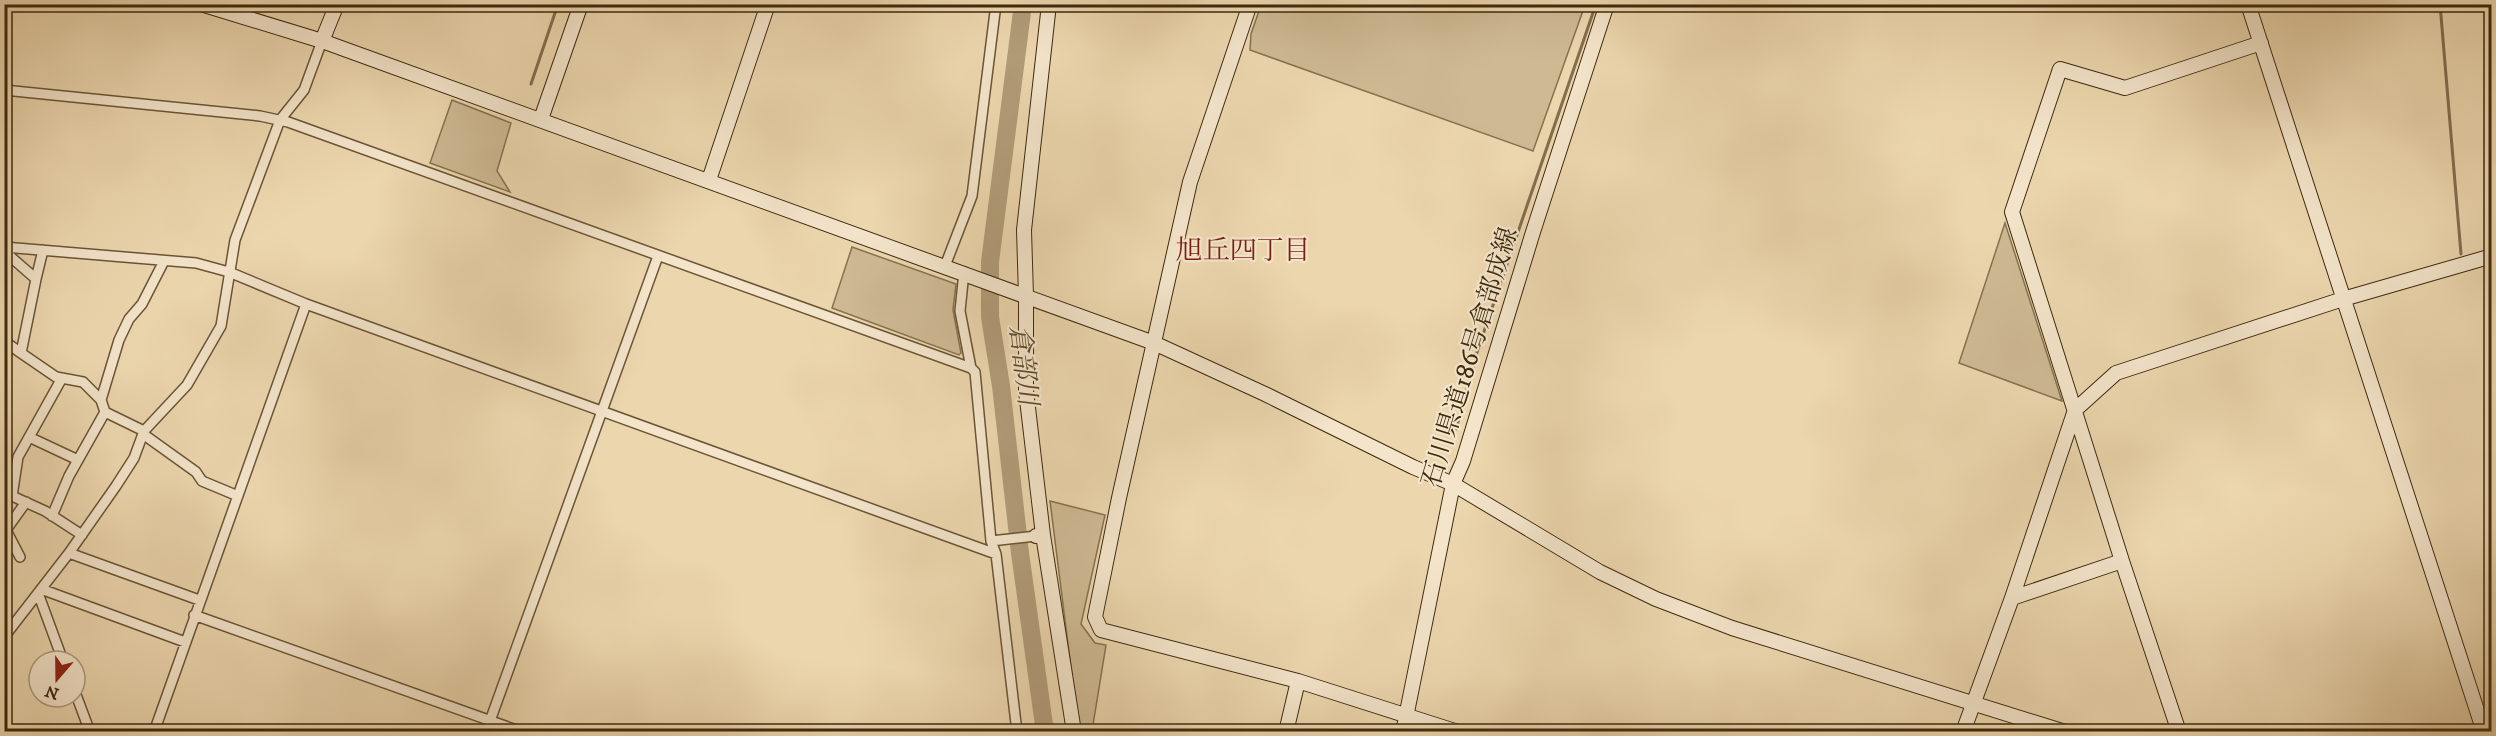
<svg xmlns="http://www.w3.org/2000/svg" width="2496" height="736" font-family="'IM FELL DW Pica','Noto Serif JP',serif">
  <rect width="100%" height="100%" fill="#ecd6ae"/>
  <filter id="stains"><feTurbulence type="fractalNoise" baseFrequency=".00333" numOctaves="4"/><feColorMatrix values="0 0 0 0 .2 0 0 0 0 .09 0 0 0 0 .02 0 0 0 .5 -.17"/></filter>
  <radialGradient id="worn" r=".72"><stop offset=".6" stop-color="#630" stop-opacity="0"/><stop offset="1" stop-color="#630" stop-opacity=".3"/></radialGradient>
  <path fill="#ceb993" stroke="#867250" stroke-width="1.5" d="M 1261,5 L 1261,4 L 1585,5 L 1533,151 L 1250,50 L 1251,34 Z
    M 452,100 L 511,123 L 497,171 L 510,192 L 430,163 Z
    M 2005,223 L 2062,401 L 1959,363 Z
    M 852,247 L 956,284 L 953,310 L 961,353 L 959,355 L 832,308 Z
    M 1050,501 L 1105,515 L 1081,624 L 1095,643 L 1106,645 L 1092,731 L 1079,731 Z"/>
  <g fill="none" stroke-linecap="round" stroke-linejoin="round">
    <path stroke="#836e4e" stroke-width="3" d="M 2440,4 L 2461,254
      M 531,84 L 558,4
      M 1456,429 L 1478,349 L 1596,4"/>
    <path stroke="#b19c78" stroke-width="18" d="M 1023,4 L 990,262 L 990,317 L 1001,386 L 1020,553 L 1045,732"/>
    <defs>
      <path id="street" d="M 4,90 L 260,116 L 288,122 C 516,202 743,286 971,368
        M 4,247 L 196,263 L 229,272 L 306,304 L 996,554
        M 4,251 L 36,279 L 21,353 L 56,377 L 83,382 L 101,400 L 105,412 L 144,431
        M 945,266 L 972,196 L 996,4
        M 964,272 L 960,311 L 971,368 L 975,372 L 991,541 L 996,554 L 1017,732
        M 36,279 L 43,250
        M 4,341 L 21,353
        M 62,378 L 18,457 L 12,496 L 45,511 L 82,535
        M 101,400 L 119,340 L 129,319 L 142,304 L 164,261
        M 143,434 L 196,472 L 202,481 L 238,496
        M 29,437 L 78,460
        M 52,516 L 69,476 L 105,412
        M 991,541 L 1036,536
        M 69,553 L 199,600
        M 20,557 L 6,530 L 26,502
        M 41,589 L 185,642
        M 38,593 L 63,661
        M 194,615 L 522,732
        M 4,637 L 69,553 L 116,486 L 134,458 L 144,431 L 187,385 L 221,326 L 235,240 L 280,120 L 304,90 L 322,41
        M 75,692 L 90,732
        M 154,732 L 306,304
        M 486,732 L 658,256"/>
      <path id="secondary" d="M 201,4 L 322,41 L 1154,343 L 1265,394 L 1413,467 L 1453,484 L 1600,572 L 1656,599 L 1732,628 L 2065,732
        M 1250,4 L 1190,182 L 1119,498 L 1095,617 L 1101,630 L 1298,681 L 1458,732
        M 2248,4 L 2484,732
        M 322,41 L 337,4
        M 541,119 L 581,4
        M 709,180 L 768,4
        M 1043,535 L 1074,732
        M 1036,536 L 1043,535 L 1026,391 L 1026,296 L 1024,230 L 1049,4
        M 2012,598 L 2075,410 L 2116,373 L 2343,299 L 2492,256
        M 1286,732 L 1298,681
        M 1403,732 L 1453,484 L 1463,461 L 1533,232 L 1607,4
        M 1963,732 L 2012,598 L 2122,561
        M 2179,732 L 2122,561 L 2012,212 L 2060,69 L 2125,88 L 2261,43"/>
    </defs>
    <use href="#street" stroke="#6a5536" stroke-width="12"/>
    <use href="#secondary" stroke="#3e2a0e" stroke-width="16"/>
    <use href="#street" stroke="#f3e4ca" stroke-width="9"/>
    <use href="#secondary" stroke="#f3e4ca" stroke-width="14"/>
  </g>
  <g text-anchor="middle" stroke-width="4.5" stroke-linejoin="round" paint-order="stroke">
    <g font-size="26" fill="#3e2a0e" stroke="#f3e4ca">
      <text transform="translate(1469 357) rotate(-73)" y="9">石川県道186号倉部成線</text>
    </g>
    <g font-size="27" fill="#7a1f14" stroke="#f3e4ca">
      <text x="1243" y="259">旭丘四丁目</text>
    </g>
    <g font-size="27" font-style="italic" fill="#604c2e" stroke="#f3e4ca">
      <text transform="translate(1024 365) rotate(83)" y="9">倉部川</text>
    </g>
  </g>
  <rect width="2496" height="736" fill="none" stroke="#ecd6ae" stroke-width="24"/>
  <rect x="6" y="6" width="2484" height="724" fill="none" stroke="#3e2a0e" stroke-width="3"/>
  <rect x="12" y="12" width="2472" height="712" fill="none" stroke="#3e2a0e" stroke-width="1.5"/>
  <g transform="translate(57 679) rotate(200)"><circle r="28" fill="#f3e4ca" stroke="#ab9a7f" stroke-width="1.5"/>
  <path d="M0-4.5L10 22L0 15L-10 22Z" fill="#8f2418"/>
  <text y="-9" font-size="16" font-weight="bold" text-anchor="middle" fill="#3e2a0e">N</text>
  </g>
  <rect width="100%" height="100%" filter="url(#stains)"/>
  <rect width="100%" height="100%" fill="url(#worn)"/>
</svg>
